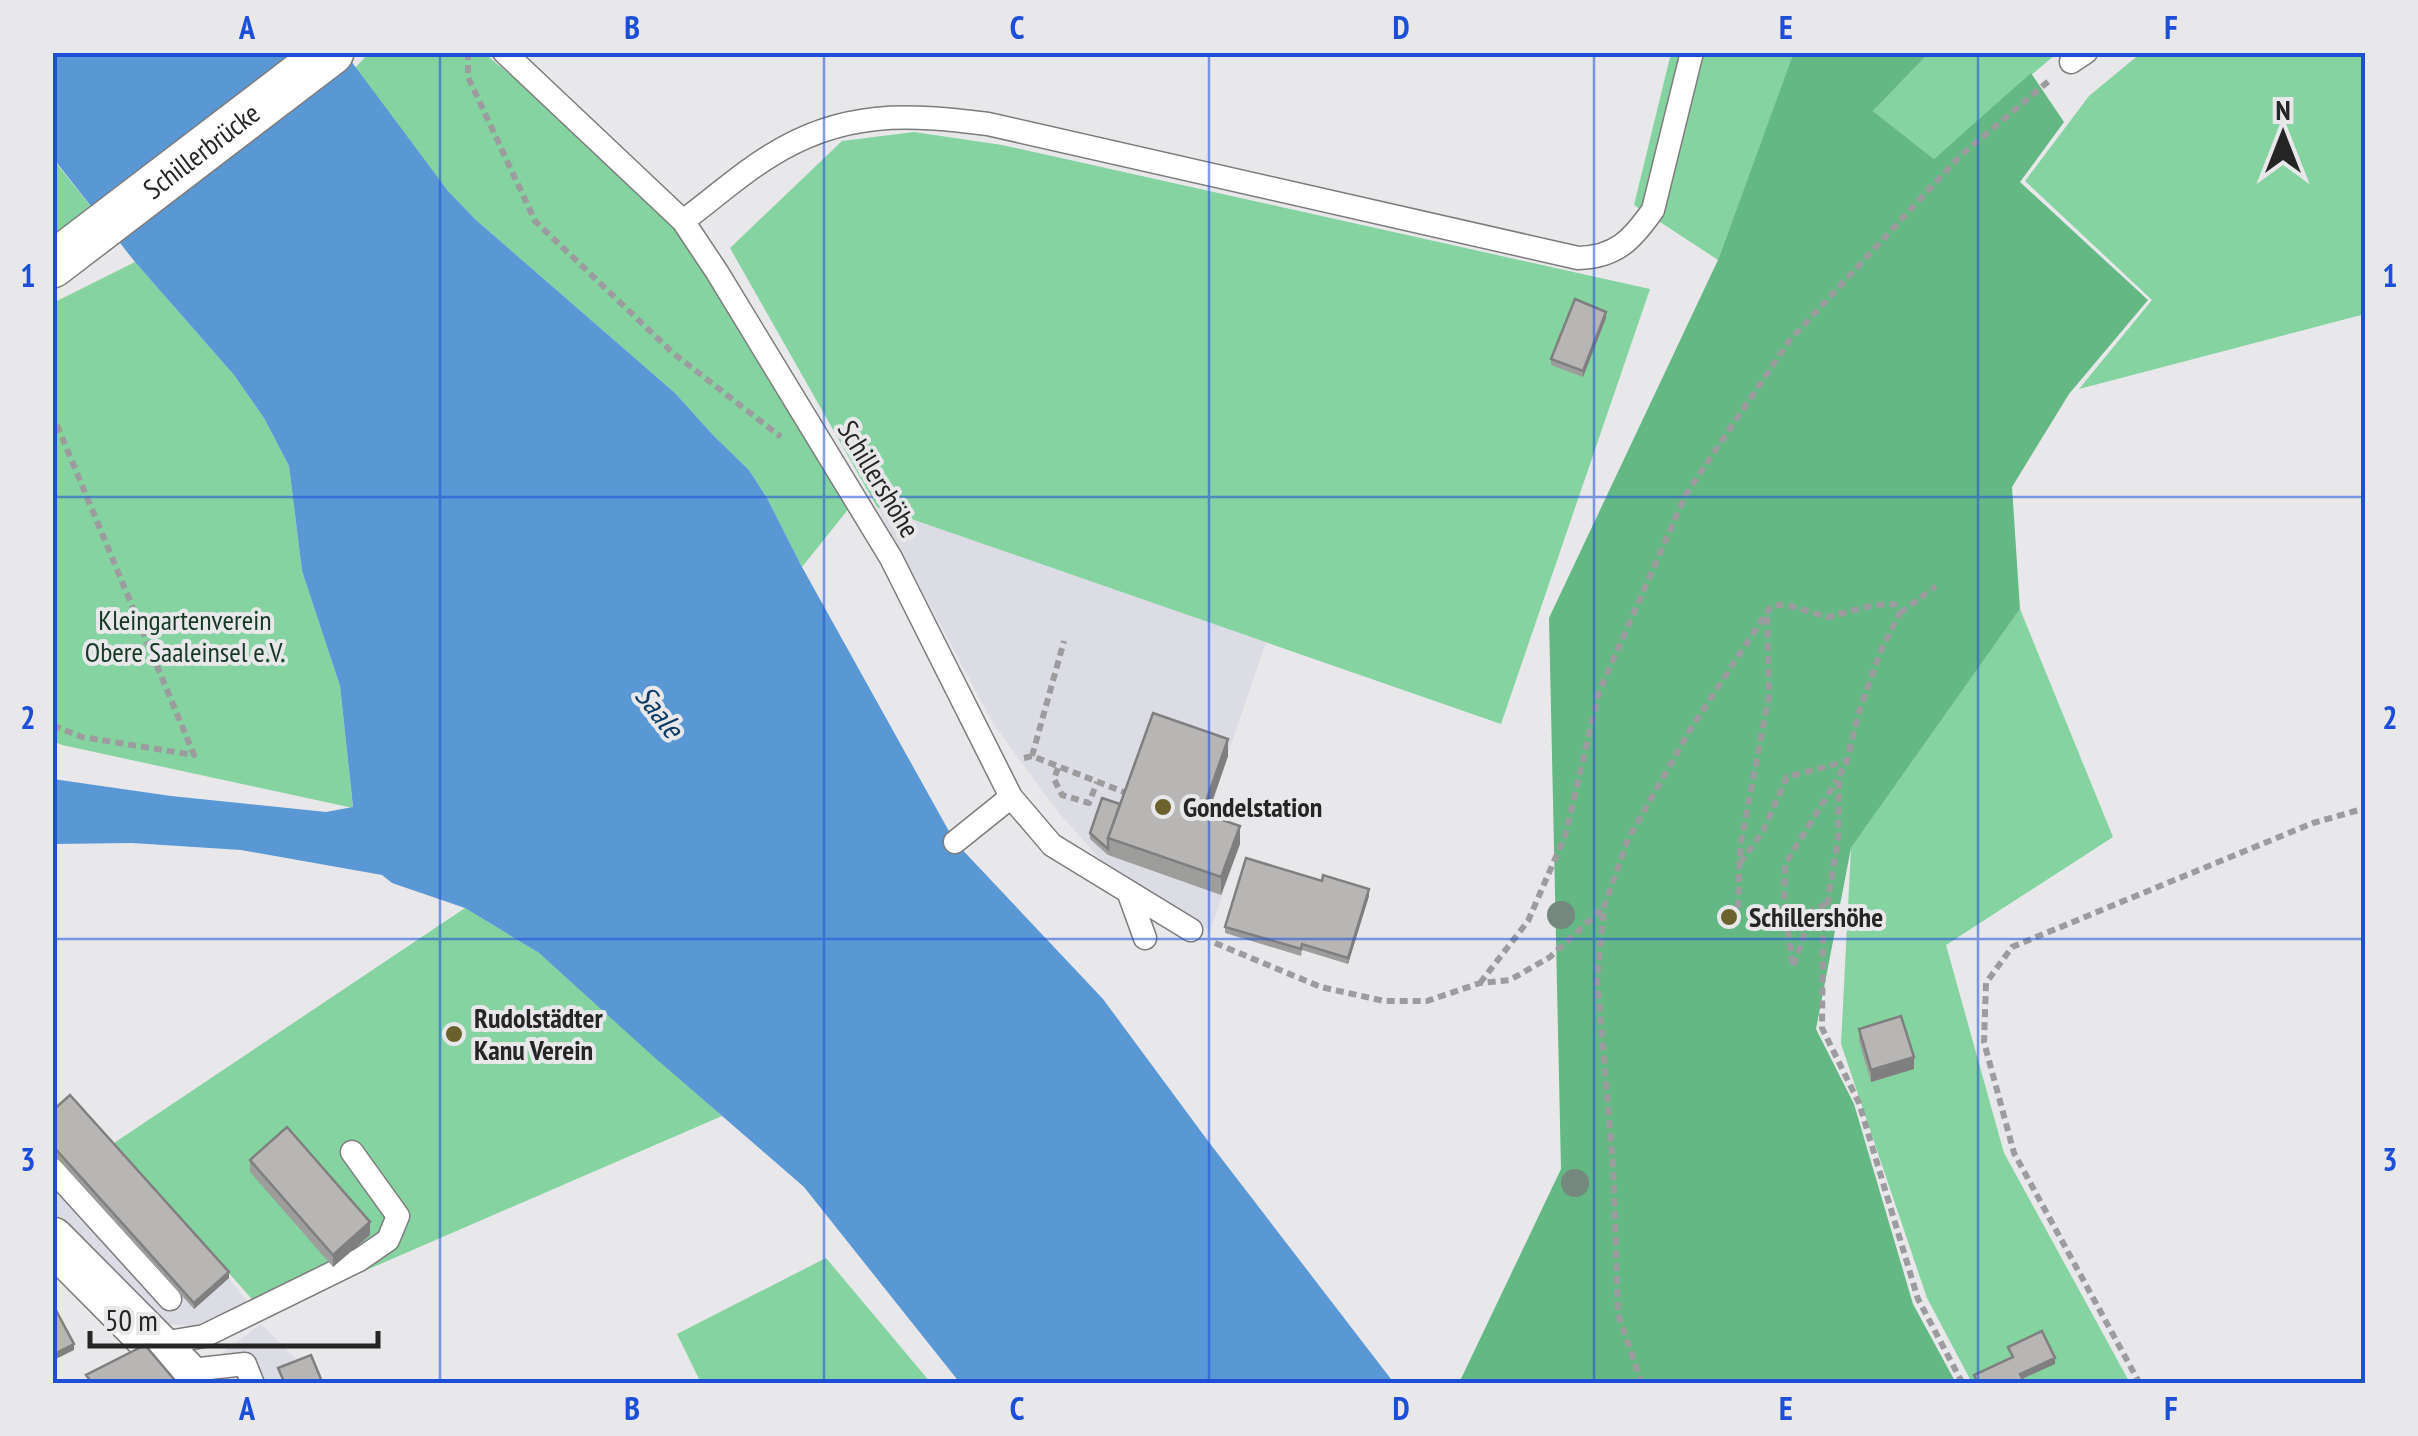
<svg xmlns="http://www.w3.org/2000/svg" width="2418" height="1436" font-family="'PT Sans Narrow',sans-serif">
  <rect width="100%" height="100%" fill="#e8e8ea"/>
  <path fill="#dcdce5" d="M 877,507 L 1266,642 L 1202,830 L 1240,844 L 1210,931 L 1102,861 L 1058,812 L 994,725 Z
    M 53,1117 L 229,1278 L 248,1303 L 193,1326 L 161,1324 L 53,1221 Z
    M 261,1324 L 295,1358 L 311,1361 L 320,1383 L 201,1384 L 208,1364 Z"/>
  <path fill="#84d3a0" d="M 369,53 L 484,53 L 555,112 L 671,220 L 850,507 L 802,567 L 767,498 L 749,470 L 713,435 L 675,393 L 476,220 L 448,191 L 355,68 Z
    M 1671,53 L 1794,53 L 1718,260 L 1634,205 Z
    M 1929,53 L 2057,53 L 1934,159 L 1873,111 Z
    M 2141,53 L 2365,53 L 2365,314 L 2079,389 L 2152,300 L 2025,181 L 2089,96 Z
    M 914,132 L 1002,145 L 1650,289 L 1501,724 L 877,507 L 730,248 L 842,141 Z
    M 52,158 L 96,213 L 52,248 Z
    M 135,262 L 234,375 L 264,418 L 289,466 L 302,571 L 340,686 L 353,808 L 62,745 L 53,741 L 53,303 Z
    M 2020,609 L 2113,837 L 1946,945 L 2004,1153 L 2130,1383 L 1972,1383 L 1927,1298 L 1841,1044 L 1851,848 Z
    M 465,908 L 539,953 L 722,1116 L 265,1314 L 114,1143 Z
    M 826,1258 L 931,1383 L 701,1383 L 677,1334 Z"/>
  <path fill="#64b884" d="M 1794,52 L 1929,53 L 1873,111 L 1934,159 L 2031,73 L 2064,122 L 2020,182 L 2148,300 L 2069,394 L 2012,487 L 2020,609 L 1851,848 L 1816,1029 L 1854,1104 L 1913,1304 L 1956,1383 L 1459,1383 L 1561,1169 L 1549,618 L 1718,260 Z"/>
  <path fill="#5998d5" d="M 53,53 L 345,53 L 448,191 L 476,220 L 675,393 L 713,435 L 749,470 L 767,498 L 802,567 L 955,842 L 1103,999 L 1208,1141 L 1394,1383 L 960,1383 L 804,1187 L 654,1057 L 539,953 L 465,908 L 392,883 L 382,875 L 241,850 L 132,843 L 53,844 L 53,779 L 171,796 L 326,812 L 353,807 L 340,686 L 302,571 L 289,466 L 264,418 L 234,375 L 135,262 L 53,158 Z"/>
  <g fill="none" stroke-linecap="round" stroke-linejoin="round">
    <defs>
      <path id="service" d="M 504,52 L 683,221 L 717,272 L 891,558 L 1011,797 L 1052,845 L 1191,930
        M 2071,62 L 2086,52
        M 683,221 C 712,200 740,174 770,156 C 843,110 907,114 988,124 L 1578,258 C 1616,257 1632,240 1653,210 L 1692,52
        M 955,842 L 1011,797
        M 1129,894 L 1145,938
        M 52,1169 L 170,1299
        M 156,1344 L 204,1336 L 359,1260 L 388,1240 L 398,1216 L 352,1152
        M 182,1371 L 245,1364 L 253,1384"/>
      <g id="minor">
        <path id="s1" d="M 52,265 L 331,52"/>
        <path d="M 52,1240 L 182,1371 L 190,1384"/>
      </g>
    </defs>
    <use href="#service" stroke="#7c7c7d" stroke-width="25"/>
    <use href="#minor" stroke="#7c7c7d" stroke-width="48"/>
    <path stroke="#9c9c9e" stroke-width="6" stroke-dasharray="8 5" stroke-linecap="butt" d="M 468,52 L 468,77 L 535,221 L 673,353 L 781,437
      M 52,413 L 194,755 L 82,737 L 52,725
      M 1900,613 L 1936,586
      M 1032,756 L 1064,641
      M 1024,758 L 1032,756 L 1129,794
      M 1058,768 L 1054,779 L 1062,795 L 1089,803 L 1097,782
      M 1740,863 L 1763,831 L 1787,777 L 1847,761
      M 1826,904 L 1813,910 L 1793,967 L 1784,903 L 1785,864 L 1837,780
      M 1738,908 L 1740,847 L 1769,696 L 1767,616
      M 1215,943 L 1321,987 L 1384,1001 L 1427,1001 L 1480,983 L 1510,980 L 1550,957 L 1603,908
      M 1480,983 L 1528,921 L 1565,836 L 1599,692 L 1686,494 L 1789,341 L 1959,157 L 2050,80
      M 1642,1384 L 1618,1314 L 1613,1164 L 1597,979 L 1604,907 L 1628,839 L 1690,730 L 1769,609 L 1775,605 L 1787,605 L 1828,617 L 1874,605 L 1894,604 L 1900,613 L 1881,650 L 1858,715 L 1847,761 L 1839,776 L 1838,839 L 1823,930 L 1822,1028 L 1859,1103 L 1918,1299 L 1963,1384
      M 2140,1384 L 2014,1153 L 1984,1042 L 1986,983 L 2012,947 L 2313,823 L 2366,808"/>
    <use href="#service" stroke="#fff" stroke-width="22"/>
    <use href="#minor" stroke="#fff" stroke-width="45"/>
  </g>
  <g fill="#74887d">
    <circle cx="1561" cy="915" r="14"/>
    <circle cx="1575" cy="1183" r="14"/>
  </g>
  <path fill="#9d9d9c" d="M 1606,318 L 1583,377 L 1551,365 L 1551,359 Z
    M 1228,756 L 1208,815 L 1240,844 L 1221,895 L 1108,855 L 1090,839 L 1090,833 L 1120,804 Z
    M 1369,896 L 1348,964 L 1302,950 L 1301,956 L 1225,933 L 1225,927 Z
    M 1859,1029 L 1914,1069 L 1871,1082 L 1859,1041 Z
    M 52,1111 L 229,1278 L 194,1309 L 52,1152 Z
    M 250,1160 L 370,1235 L 333,1267 L 250,1172 Z"/>
  <path fill="#807f7f" d="M 1606,312 L 1606,318 L 1583,377 L 1583,371 Z
    M 1228,739 L 1228,756 L 1202,830 L 1202,813 Z
    M 1240,826 L 1240,844 L 1221,895 L 1221,877 Z
    M 1369,889 L 1369,896 L 1348,964 L 1348,958 Z
    M 1914,1057 L 1914,1069 L 1871,1082 L 1871,1070 Z
    M 370,1222 L 370,1235 L 333,1267 L 333,1255 Z
    M 229,1272 L 229,1278 L 194,1309 L 194,1303 Z
    M 74,1344 L 74,1350 L 52,1361 L 52,1355 Z
    M 2055,1358 L 2055,1364 L 2020,1380 L 2020,1374 Z"/>
  <path fill="#b7b6b5" stroke="#807f7f" stroke-width="2.5" d="M 1575,299 L 1606,312 L 1583,371 L 1551,359 Z
    M 1153,713 L 1228,739 L 1202,813 L 1240,826 L 1221,877 L 1108,838 Z
    M 1102,798 L 1120,804 L 1108,838 L 1108,849 L 1090,833 Z
    M 1246,858 L 1322,881 L 1323,875 L 1369,889 L 1348,958 L 1302,944 L 1301,949 L 1225,927 Z
    M 1901,1016 L 1914,1057 L 1871,1070 L 1859,1029 Z
    M 70,1095 L 229,1272 L 194,1303 L 52,1145 L 52,1111 Z
    M 287,1127 L 370,1222 L 333,1255 L 250,1160 Z
    M 52,1303 L 74,1344 L 52,1355 Z
    M 2042,1331 L 2055,1358 L 2020,1374 L 2025,1384 L 1978,1384 L 1974,1375 L 2013,1357 L 2008,1347 Z
    M 145,1345 L 178,1384 L 93,1384 L 86,1375 Z
    M 311,1355 L 323,1384 L 285,1384 L 278,1368 Z"/>
  <path fill="none" stroke="#1d4ed8" stroke-width="2.5" stroke-opacity="0.55" d="M 440,52 L 440,1384M 824,52 L 824,1384M 1209,52 L 1209,1384M 1594,52 L 1594,1384M 1978,52 L 1978,1384M 52,497 L 2366,497M 52,939 L 2366,939"/>
  <g fill="#6b612d" stroke="#e8e8ea" stroke-width="4">
    <circle cx="1163" cy="807" r="10"/>
    <circle cx="1729" cy="917" r="10"/>
    <circle cx="454" cy="1034" r="10"/>
  </g>
  <g text-anchor="middle" stroke-width="8" stroke-linejoin="round" paint-order="stroke">
    <g font-size="28" fill="#252526" stroke="#e8e8ea">
      <text dy="10" stroke="none"><textPath href="#s1" startOffset="188">Schillerbrücke</textPath></text>
      <text transform="translate(879 479) rotate(59)" y="10">Schillershöhe</text>
    </g>
    <g font-size="28" fill="#153924" stroke="#e8e8ea">
      <text x="185" y="630">Kleingartenverein<tspan x="185" dy="32">Obere Saaleinsel e.V.</tspan></text>
    </g>
    <g font-size="28" font-weight="bold" fill="#252526" stroke="#e8e8ea" text-anchor="start">
      <text x="1183" y="817">Gondelstation</text>
      <text x="1749" y="927">Schillershöhe</text>
      <text x="474" y="1028">Rudolstädter<tspan x="474" dy="32">Kanu Verein</tspan></text>
    </g>
    <g font-size="30" font-style="italic" fill="#0b3a63" stroke="#e8e8ea">
      <text transform="translate(659 712) rotate(52)" y="10">Saale</text>
    </g>
  </g>
  <rect width="2418" height="1436" fill="none" stroke="#e8e8ea" stroke-width="110"/>
  <g transform="translate(2283 135)" stroke="#e8e8ea" stroke-width="8" paint-order="stroke">
  <path d="M0-8L18 38L0 25L-18 38Z" fill="#252526"/>
  <text y="-15" font-size="28" font-weight="bold" text-anchor="middle" fill="#252526">N</text>
  </g>
  <path d="M90 1331v15h288v-15" fill="none" stroke="#252526" stroke-width="5"/>
  <text x="105" y="1331" font-size="30" fill="#252526" stroke="#e8e8ea" stroke-width="8" paint-order="stroke">50 m</text>
  <rect x="55" y="55" width="2308" height="1326" fill="none" stroke="#1d4ed8" stroke-width="4"/>
  <g font-size="32" text-anchor="middle" font-weight="bold" fill="#1d4ed8">
    <text x="247" y="39">A</text>
    <text x="632" y="39">B</text>
    <text x="1017" y="39">C</text>
    <text x="1401" y="39">D</text>
    <text x="1786" y="39">E</text>
    <text x="2171" y="39">F</text>
    <text x="28" y="287">1</text>
    <text x="2390" y="287">1</text>
    <text x="28" y="729">2</text>
    <text x="2390" y="729">2</text>
    <text x="28" y="1171">3</text>
    <text x="2390" y="1171">3</text>
    <text x="247" y="1420">A</text>
    <text x="632" y="1420">B</text>
    <text x="1017" y="1420">C</text>
    <text x="1401" y="1420">D</text>
    <text x="1786" y="1420">E</text>
    <text x="2171" y="1420">F</text>
  </g>
</svg>
